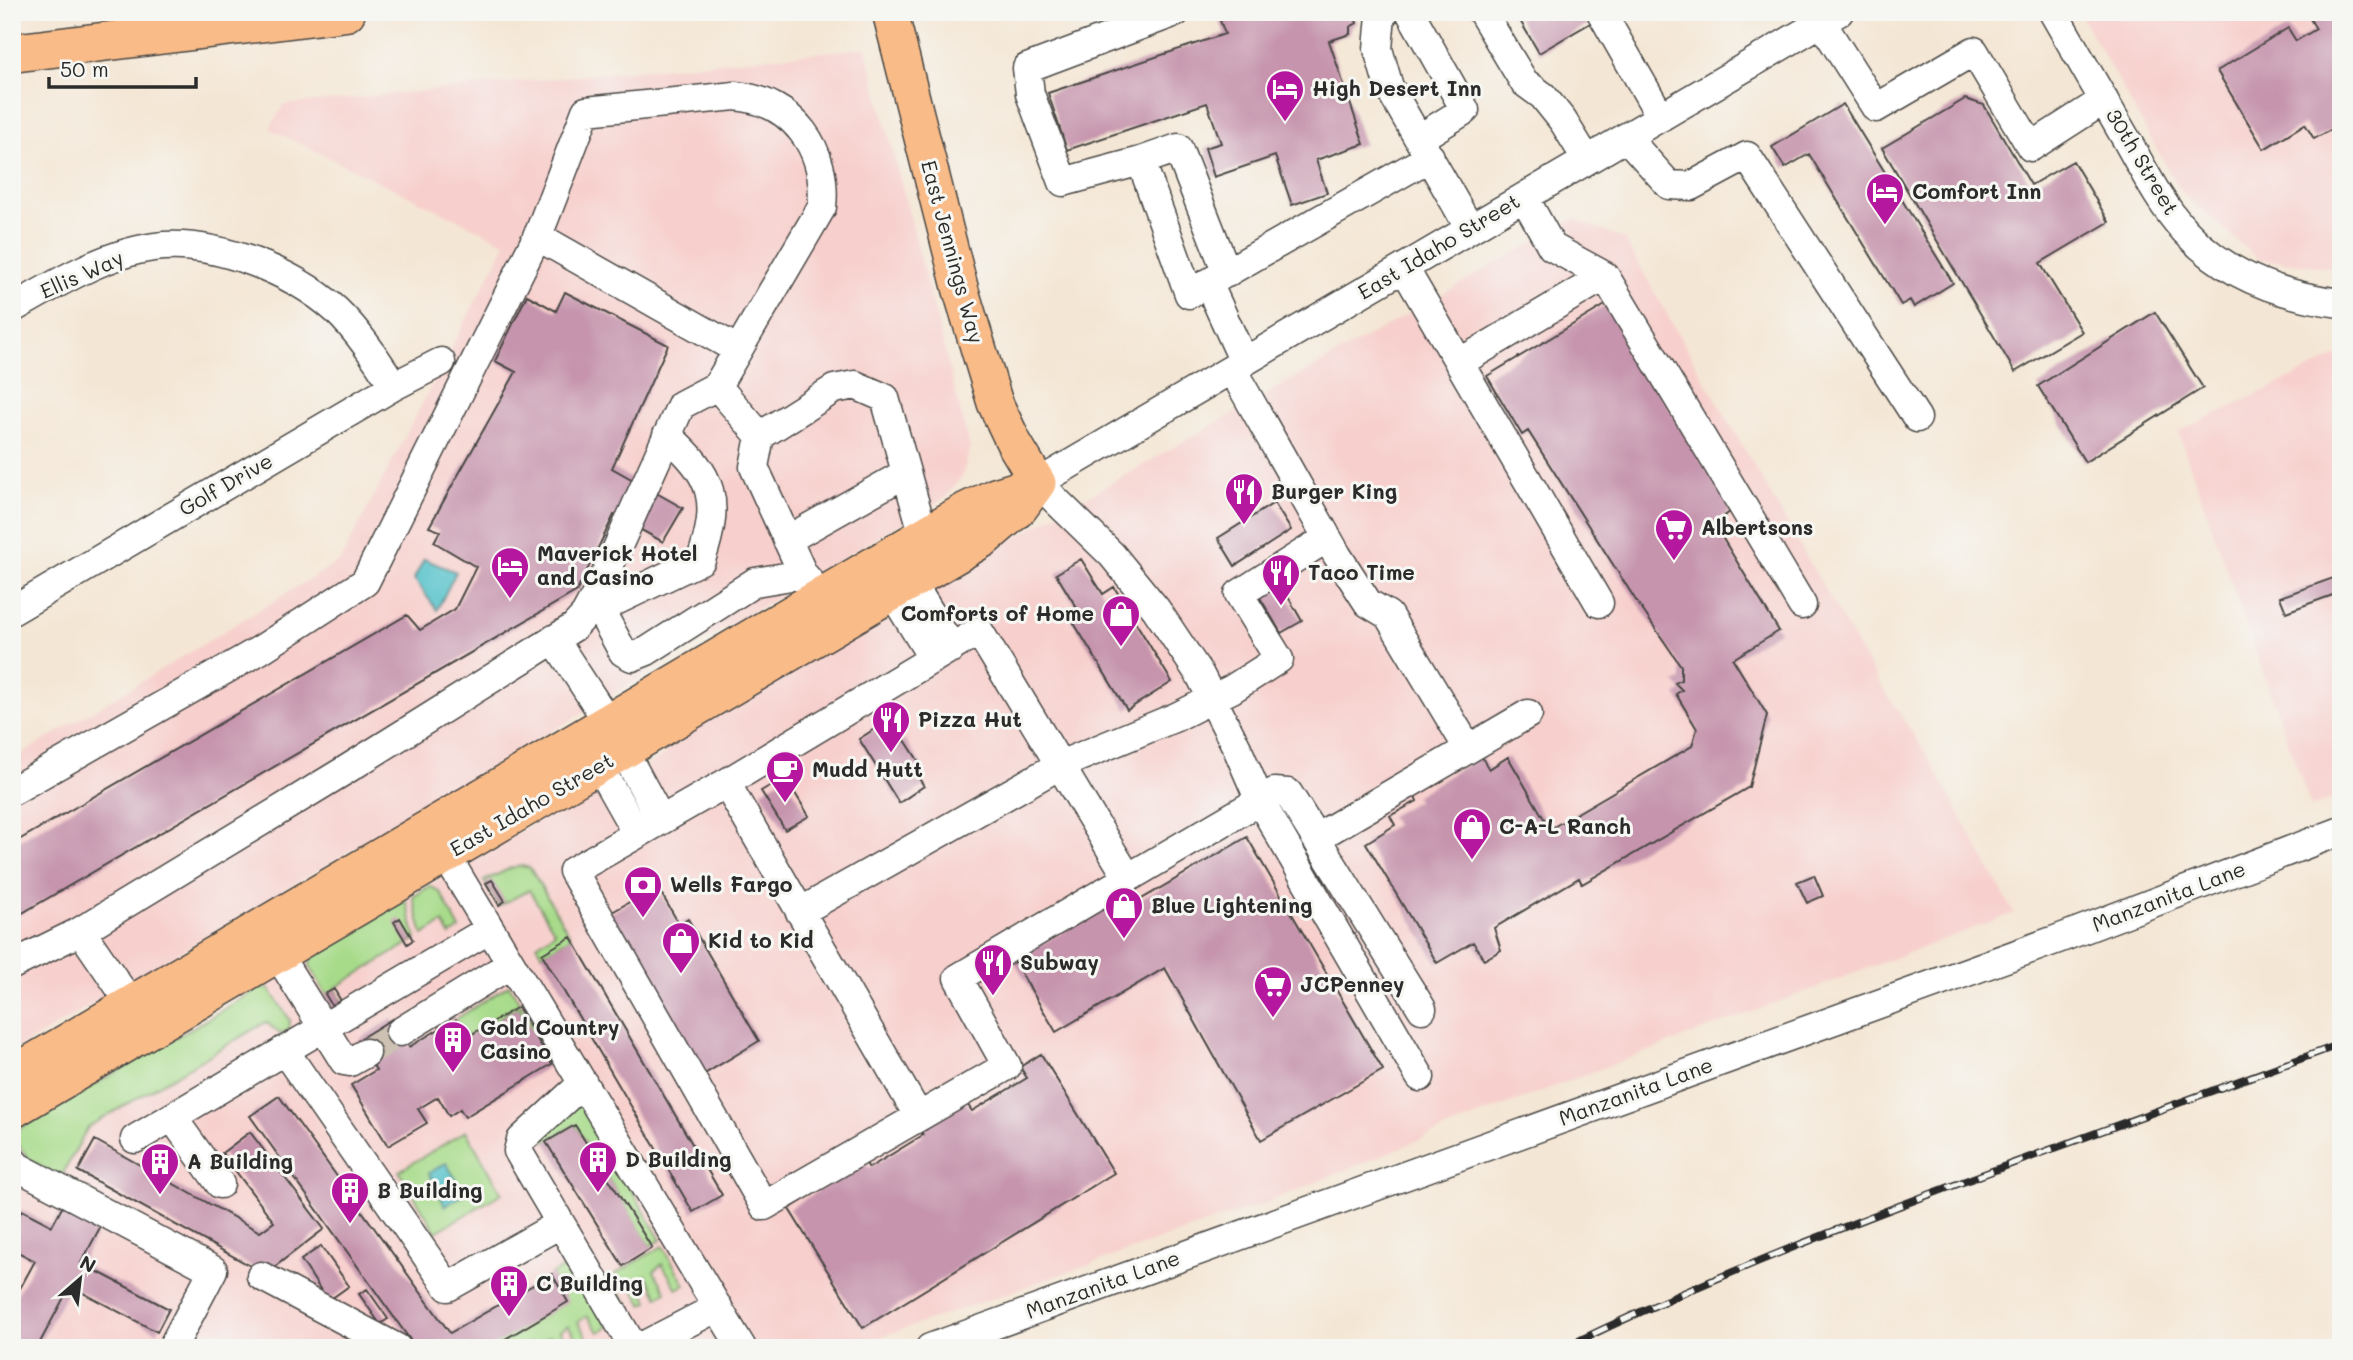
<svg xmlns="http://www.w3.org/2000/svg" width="2353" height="1360" font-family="Mali,sans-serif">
  <rect width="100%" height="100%" fill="#f6f6f2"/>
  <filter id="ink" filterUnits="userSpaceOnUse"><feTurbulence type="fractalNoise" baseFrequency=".0143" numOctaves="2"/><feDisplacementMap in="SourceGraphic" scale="14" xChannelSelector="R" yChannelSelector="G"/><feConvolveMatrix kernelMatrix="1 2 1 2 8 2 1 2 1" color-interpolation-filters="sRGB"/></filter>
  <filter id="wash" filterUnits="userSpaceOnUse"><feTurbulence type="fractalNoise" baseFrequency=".00686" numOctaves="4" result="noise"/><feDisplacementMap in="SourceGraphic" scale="28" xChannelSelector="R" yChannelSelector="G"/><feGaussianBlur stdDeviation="1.57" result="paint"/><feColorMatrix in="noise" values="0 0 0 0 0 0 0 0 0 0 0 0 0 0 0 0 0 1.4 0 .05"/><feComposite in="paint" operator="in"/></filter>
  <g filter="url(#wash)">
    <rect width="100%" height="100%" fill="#f4e6d4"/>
    <path fill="#f7d0cd" d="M 2079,12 L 2341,12 L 2341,269 L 2258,259 L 2181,192 Z
      M 866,48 L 970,448 L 962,476 L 946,497 L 12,1052 L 12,760 L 340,561 L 506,243 L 270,129 L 283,105 Z
      M 1574,219 L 1624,239 L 1873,673 L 1928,757 L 2014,913 L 1492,1110 L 1263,1204 L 852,1347 L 12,1348 L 12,1133 L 599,784 L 614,776 L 624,779 L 665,755 L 667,742 L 884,616 L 896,620 L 927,594 L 931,586 Z
      M 2341,354 L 2341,796 L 2311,807 L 2178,432 Z"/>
    <path fill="#a7db8a" stroke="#69835a" stroke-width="2" d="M 521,866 L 530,868 L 571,937 L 542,954 L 537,945 L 555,932 L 529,890 L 499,906 L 484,881 L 511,868 Z
      M 430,886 L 440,892 L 460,929 L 450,935 L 443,923 L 423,935 L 413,897 Z
      M 406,900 L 416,939 L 335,988 L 347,1011 L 338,1016 L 310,966 L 311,956 Z
      M 509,985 L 556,1062 L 552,1064 L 518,1007 L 467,1037 L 456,1019 Z
      M 262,987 L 269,989 L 290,1020 L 289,1030 L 280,1034 L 266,1022 L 88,1127 L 60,1179 L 28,1158 L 12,1135 L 12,1133 Z
      M 579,1100 L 661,1240 L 650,1246 L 575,1125 L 546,1142 L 541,1137 Z
      M 466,1131 L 502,1193 L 436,1232 L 399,1171 Z
      M 663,1246 L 685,1285 L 677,1289 L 662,1264 L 654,1271 L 666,1292 L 658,1297 L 646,1275 L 638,1281 L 649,1302 L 643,1305 L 630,1284 L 619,1291 L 631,1310 L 625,1314 L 602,1282 Z
      M 570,1264 L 608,1327 L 599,1332 L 587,1316 L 578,1322 L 588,1339 L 580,1343 L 568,1326 L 560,1331 L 570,1348 L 558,1348 L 550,1336 L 541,1341 L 545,1348 L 535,1348 L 531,1343 L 522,1348 L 490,1348 L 552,1274 Z"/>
    <path fill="#54c2ca" stroke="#40767a" stroke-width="2" d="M 424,559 L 456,572 L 437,610 L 414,579 Z
      M 446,1163 L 465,1194 L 445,1206 L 429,1173 Z"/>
    <g id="blocks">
      <path fill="#c695ad" d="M 1226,12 L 1353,12 L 1357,23 L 1350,27 L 1350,34 L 1329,41 L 1364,144 L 1316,160 L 1327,193 L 1292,205 L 1275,156 L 1214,177 L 1205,148 L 1221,143 L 1207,103 L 1067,150 L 1048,93 L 1225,34 L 1218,15 Z
        M 1515,12 L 1587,12 L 1592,22 L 1539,53 Z
        M 2318,12 L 2341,12 L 2341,103 L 2336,106 L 2341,114 L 2341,124 L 2314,139 L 2305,124 L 2264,149 L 2217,71 L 2288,28 L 2296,41 L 2316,29 L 2309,17 Z
        M 1965,99 L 1984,105 L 2031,185 L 2073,161 L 2109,222 L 2040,263 L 2082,332 L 2015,372 L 1882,148 Z
        M 1843,104 L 1953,283 L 1914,307 L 1910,300 L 1901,305 L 1809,154 L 1785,168 L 1772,147 Z
        M 565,292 L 668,345 L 612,468 L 683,508 L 663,542 L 614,515 L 577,591 L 12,919 L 12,844 L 407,615 L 420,630 L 455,609 L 476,567 L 434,542 L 440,531 L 429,527 L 516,372 L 495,361 L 527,295 L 556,311 Z
        M 1607,304 L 1731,511 L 1714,524 L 1779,631 L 1733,659 L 1767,715 L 1749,787 L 1582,884 L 1579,878 L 1494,928 L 1501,950 L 1484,960 L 1473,942 L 1437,963 L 1366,843 L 1395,825 L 1390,816 L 1417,801 L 1415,796 L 1481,756 L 1489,769 L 1508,757 L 1550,829 L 1692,746 L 1697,729 L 1676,694 L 1682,690 L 1675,683 L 1681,680 L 1681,666 L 1635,599 L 1528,431 L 1522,435 L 1487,376 Z
        M 2155,312 L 2203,388 L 2085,462 L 2038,386 Z
        M 1274,503 L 1291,530 L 1235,566 L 1218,538 Z
        M 1081,559 L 1103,594 L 1114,587 L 1172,682 L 1127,710 L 1069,615 L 1078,610 L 1056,574 Z
        M 2339,576 L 2341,592 L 2286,612 L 2280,597 Z
        M 1280,583 L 1302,621 L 1281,633 L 1259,596 Z
        M 887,721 L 901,743 L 905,740 L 921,765 L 913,770 L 924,786 L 899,803 L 859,739 Z
        M 785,777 L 809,816 L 785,830 L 761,791 Z
        M 1247,837 L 1383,1070 L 1261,1140 L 1165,968 L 1056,1032 L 1014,961 L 1122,896 L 1128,907 Z
        M 1814,875 L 1823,896 L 1807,903 L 1797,882 Z
        M 492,880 L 505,901 L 499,905 L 486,883 Z
        M 657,886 L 679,924 L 688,919 L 759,1041 L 701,1076 L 607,915 Z
        M 400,918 L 413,940 L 407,944 L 394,922 Z
        M 571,937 L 722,1195 L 693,1212 L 542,954 Z
        M 334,989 L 347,1011 L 338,1016 L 325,994 Z
        M 518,1007 L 552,1064 L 465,1117 L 460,1109 L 449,1116 L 438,1097 L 418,1109 L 427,1123 L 388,1146 L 351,1085 L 376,1070 L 358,1041 L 361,1038 L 392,1019 L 409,1047 L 456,1019 L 467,1037 Z
        M 1041,1054 L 1114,1173 L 863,1328 L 789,1209 L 865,1162 L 869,1168 L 923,1135 L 919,1129 L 965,1101 L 972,1111 L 1027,1078 L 1020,1067 Z
        M 279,1096 L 450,1333 L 552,1274 L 568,1302 L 490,1348 L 448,1348 L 445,1344 L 439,1348 L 416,1348 L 250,1116 Z
        M 575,1125 L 652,1248 L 623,1266 L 546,1142 Z
        M 250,1132 L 324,1229 L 265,1274 L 78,1171 L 95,1140 L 260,1232 L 274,1222 L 222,1153 Z
        M 65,1202 L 103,1222 L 81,1263 L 169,1309 L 157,1332 L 70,1286 L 37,1348 L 28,1348 L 12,1339 L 12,1303 L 35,1261 L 12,1249 L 12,1228 L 22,1210 L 52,1226 Z
        M 321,1246 L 349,1286 L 328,1301 L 301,1260 Z
        M 367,1289 L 388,1319 L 380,1324 L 359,1294 Z"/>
    </g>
  </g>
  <g filter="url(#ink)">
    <use href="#blocks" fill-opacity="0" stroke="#494744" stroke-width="2"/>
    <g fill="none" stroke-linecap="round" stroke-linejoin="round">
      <path stroke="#ccc1b2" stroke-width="28" stroke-dasharray="28 14" stroke-linecap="butt" d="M 366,1053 L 400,1032"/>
      <defs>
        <path id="minor" d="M 1176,12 L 1027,68 L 1030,94 L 1063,182 L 1141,161 L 1189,294 L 1430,157
          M 1385,12 L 1381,15 L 1378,49 L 1389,87 L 1470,229
          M 1410,12 L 1465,110 L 1420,138
          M 1482,12 L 1524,82 L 1543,96 L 1563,121 L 1587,160
          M 1601,12 L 1661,117
          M 2053,12 C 2077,54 2101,95 2125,137 C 2143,169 2160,204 2185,231 C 2226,276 2282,296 2341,303
          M 1822,23 L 1876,108 L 1974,51 L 2031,147 L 2104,100
          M 1626,137 L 1669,185 L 1691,186 L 1747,156 L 1917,418
          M 1141,161 L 1178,148 L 1227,273
          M 1524,197 L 1552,247 L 1605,276 L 1802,605
          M 537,236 L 738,350
          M 1404,268 L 1599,603
          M 1208,283 L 1244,362
          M 12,309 C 55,284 104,254 154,247 C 212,239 293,271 336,310 C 359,332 377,360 394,386
          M 1459,363 L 1605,276
          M 1232,369 L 1337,555 L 1368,603 L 1388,615 L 1468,748
          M 717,386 L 760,436 L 754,467 L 803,574
          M 760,436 L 834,389 L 855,385 L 885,398 L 924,536
          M 787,540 L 906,473
          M 900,564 L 952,648
          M 882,576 L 933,659
          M 599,608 L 623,652 L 632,657 L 647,651 L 755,582 L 803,574 L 822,596
          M 12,611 L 394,386 L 441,362
          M 584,616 L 701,560 C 721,501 714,476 667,435
          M 554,639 L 608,722 L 661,820
          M 589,749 L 637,834
          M 726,783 L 979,631 L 1128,878
          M 12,791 L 260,650 L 365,582 L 539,233 L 586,111 L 735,96 C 794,101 828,150 822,207 L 717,386 L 681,405 L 598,591 L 585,615 L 574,627 L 344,771 L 79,932 L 12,965
          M 1316,838 L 1528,714
          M 436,839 L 742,1348
          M 800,912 L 1060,765 L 1176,717 L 1232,689 L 1279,659 L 1239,594 L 1327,538
          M 81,931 L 131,1004
          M 268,939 L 344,1061 L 350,1062 L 366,1053
          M 400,1032 L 511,964
          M 284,1050 L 448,1287 L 560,1224
          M 1420,1077 L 1260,801 L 1237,748 L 1200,675 L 1156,609 L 1112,555 L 1038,483 L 1839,12
          M 583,1083 L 521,1140 L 518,1151 L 634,1348
          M 172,1117 L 220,1184
          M 919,1117 L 726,783 L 573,871 L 764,1206 L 1007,1066 L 958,978 L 1274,792 L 1288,793 L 1422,1009
          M 135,1139 L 490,929
          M 12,1160 L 18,1167 L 213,1270 L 172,1348
          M 261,1276 L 397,1348
          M 639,1348 L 718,1307
          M 930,1348 L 2058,939 L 2341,831"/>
        <path id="major" d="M 890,12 L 961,291 L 995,403 L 1014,443 L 1038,483
          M 12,1074 L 966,510 L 995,496 L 1038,483
          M 12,1111 L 984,539 L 1020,508 L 1038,483"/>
        <path id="highway" d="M 12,53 L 346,12"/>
      </defs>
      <use href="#minor" stroke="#494744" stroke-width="31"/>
      <use href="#major" stroke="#494744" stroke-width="38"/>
      <use href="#highway" stroke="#494744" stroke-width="41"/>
      <use href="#minor" stroke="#fff" stroke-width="28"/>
      <use href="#major" stroke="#f9bc89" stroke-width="35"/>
      <use href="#highway" stroke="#f9bc89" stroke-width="38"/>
      <defs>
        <path id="rail" d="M 1564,1348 C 1709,1277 1860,1220 2011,1164 C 2121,1124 2231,1084 2341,1044"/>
      </defs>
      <use href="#rail" stroke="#2b2b2b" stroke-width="8"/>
      <use href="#rail" stroke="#f6f6f2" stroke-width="5" stroke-dasharray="16" stroke-linecap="butt"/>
    </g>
  </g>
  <defs>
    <symbol id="hotel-pin" viewBox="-11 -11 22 30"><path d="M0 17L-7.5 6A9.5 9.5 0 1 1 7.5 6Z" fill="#b5179e" stroke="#f6f6f2"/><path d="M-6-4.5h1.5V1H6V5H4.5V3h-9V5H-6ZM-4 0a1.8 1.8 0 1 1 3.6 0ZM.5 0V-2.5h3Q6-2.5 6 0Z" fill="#fff"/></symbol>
    <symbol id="restaurant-pin" viewBox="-11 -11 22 30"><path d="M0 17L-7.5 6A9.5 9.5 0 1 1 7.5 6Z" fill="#b5179e" stroke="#f6f6f2"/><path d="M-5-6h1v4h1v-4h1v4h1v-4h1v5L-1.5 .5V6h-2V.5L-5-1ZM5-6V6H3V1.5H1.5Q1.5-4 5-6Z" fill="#fff"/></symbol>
    <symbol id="supermarket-pin" viewBox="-11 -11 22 30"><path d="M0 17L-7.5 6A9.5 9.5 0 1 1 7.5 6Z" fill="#b5179e" stroke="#f6f6f2"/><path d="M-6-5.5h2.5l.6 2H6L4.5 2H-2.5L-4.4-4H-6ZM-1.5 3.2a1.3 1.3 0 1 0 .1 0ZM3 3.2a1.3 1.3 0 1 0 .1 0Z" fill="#fff"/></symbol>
    <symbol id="shop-pin" viewBox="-11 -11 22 30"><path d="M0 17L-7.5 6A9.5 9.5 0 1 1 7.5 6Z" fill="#b5179e" stroke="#f6f6f2"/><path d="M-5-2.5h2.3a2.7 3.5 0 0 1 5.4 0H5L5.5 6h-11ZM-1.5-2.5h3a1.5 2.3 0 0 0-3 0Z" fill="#fff"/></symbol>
    <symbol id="cafe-pin" viewBox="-11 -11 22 30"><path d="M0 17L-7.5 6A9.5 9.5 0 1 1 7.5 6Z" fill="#b5179e" stroke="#f6f6f2"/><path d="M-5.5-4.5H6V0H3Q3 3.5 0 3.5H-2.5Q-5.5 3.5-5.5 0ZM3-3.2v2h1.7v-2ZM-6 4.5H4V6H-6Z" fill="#fff"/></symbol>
    <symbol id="bank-pin" viewBox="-11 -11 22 30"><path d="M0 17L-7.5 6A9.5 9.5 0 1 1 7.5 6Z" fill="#b5179e" stroke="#f6f6f2"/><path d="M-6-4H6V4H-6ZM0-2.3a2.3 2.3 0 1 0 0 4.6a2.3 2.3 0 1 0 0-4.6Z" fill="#fff"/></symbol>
    <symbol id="building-pin" viewBox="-11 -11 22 30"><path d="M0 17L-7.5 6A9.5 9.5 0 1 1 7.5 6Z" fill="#b5179e" stroke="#f6f6f2"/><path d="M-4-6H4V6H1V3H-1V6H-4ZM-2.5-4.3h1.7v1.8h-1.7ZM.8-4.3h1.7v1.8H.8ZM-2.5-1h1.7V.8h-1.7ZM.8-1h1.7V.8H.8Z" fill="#fff"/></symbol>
  </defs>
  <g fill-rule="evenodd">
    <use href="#hotel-pin" x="1263" y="67" width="44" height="60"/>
    <use href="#hotel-pin" x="1863" y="170" width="44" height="60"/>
    <use href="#restaurant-pin" x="1222" y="470" width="44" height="60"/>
    <use href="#supermarket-pin" x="1652" y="506" width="44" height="60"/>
    <use href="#hotel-pin" x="488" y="544" width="44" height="60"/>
    <use href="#restaurant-pin" x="1259" y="551" width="44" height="60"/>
    <use href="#shop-pin" x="1099" y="592" width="44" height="60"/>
    <use href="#restaurant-pin" x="869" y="698" width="44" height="60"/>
    <use href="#cafe-pin" x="763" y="748" width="44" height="60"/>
    <use href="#shop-pin" x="1450" y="805" width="44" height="60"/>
    <use href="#bank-pin" x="621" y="863" width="44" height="60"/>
    <use href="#shop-pin" x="1102" y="884" width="44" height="60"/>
    <use href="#shop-pin" x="659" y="919" width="44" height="60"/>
    <use href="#restaurant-pin" x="971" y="941" width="44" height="60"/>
    <use href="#supermarket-pin" x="1251" y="963" width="44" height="60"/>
    <use href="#building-pin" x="431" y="1018" width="44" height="60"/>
    <use href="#building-pin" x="576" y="1138" width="44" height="60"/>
    <use href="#building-pin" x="138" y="1140" width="44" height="60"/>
    <use href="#building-pin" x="328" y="1169" width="44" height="60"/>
    <use href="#building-pin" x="487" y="1262" width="44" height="60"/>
  </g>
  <g text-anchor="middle" stroke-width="6" stroke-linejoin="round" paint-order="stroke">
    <g font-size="21" font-weight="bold" fill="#2b2b2b" stroke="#f6f6f2" text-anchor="start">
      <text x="1312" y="96">High Desert Inn</text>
      <text x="1912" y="199">Comfort Inn</text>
      <text x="1271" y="499">Burger King</text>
      <text x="1701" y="535">Albertsons</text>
      <text x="537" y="561">Maverick Hotel<tspan x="537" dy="24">and Casino</tspan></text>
      <text x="1308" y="580">Taco Time</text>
      <text x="1094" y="621" text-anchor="end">Comforts of Home</text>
      <text x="918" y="727">Pizza Hut</text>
      <text x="812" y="777">Mudd Hutt</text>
      <text x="1499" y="834">C-A-L Ranch</text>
      <text x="670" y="892">Wells Fargo</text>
      <text x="1151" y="913">Blue Lightening</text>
      <text x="708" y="948">Kid to Kid</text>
      <text x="1020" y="970">Subway</text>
      <text x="1300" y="992">JCPenney</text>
      <text x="480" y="1035">Gold Country<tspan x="480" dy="24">Casino</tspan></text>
      <text x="625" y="1167">D Building</text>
      <text x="187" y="1169">A Building</text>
      <text x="377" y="1198">B Building</text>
      <text x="536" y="1291">C Building</text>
    </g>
    <g font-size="21" fill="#2b2b2b" stroke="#f6f6f2">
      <text transform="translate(2142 162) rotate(59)" y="7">30th Street</text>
      <text transform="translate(1439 247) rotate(-31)" y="7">East Idaho Street</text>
      <text transform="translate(952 252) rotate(75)" y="7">East Jennings Way</text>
      <text transform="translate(82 275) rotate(-24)" y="7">Ellis Way</text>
      <text transform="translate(226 485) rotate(-30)" y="7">Golf Drive</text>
      <text transform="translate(532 805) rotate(-30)" y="7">East Idaho Street</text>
      <text transform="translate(2169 897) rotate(-21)" y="7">Manzanita Lane</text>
      <text transform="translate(1636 1092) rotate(-20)" y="7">Manzanita Lane</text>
      <text transform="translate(1103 1285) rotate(-20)" y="7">Manzanita Lane</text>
    </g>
  </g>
  <rect width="2353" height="1360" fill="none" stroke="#f6f6f2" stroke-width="42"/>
  <g transform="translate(80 1279) rotate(28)" stroke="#f6f6f2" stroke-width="5" paint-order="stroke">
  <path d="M0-5L12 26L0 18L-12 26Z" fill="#2b2b2b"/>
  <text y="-10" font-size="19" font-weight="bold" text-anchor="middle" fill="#2b2b2b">N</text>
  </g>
  <path d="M49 77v10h147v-10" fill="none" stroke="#2b2b2b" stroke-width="3.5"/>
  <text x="60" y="77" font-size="21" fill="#2b2b2b" stroke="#f6f6f2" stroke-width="5" paint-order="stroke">50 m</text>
</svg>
